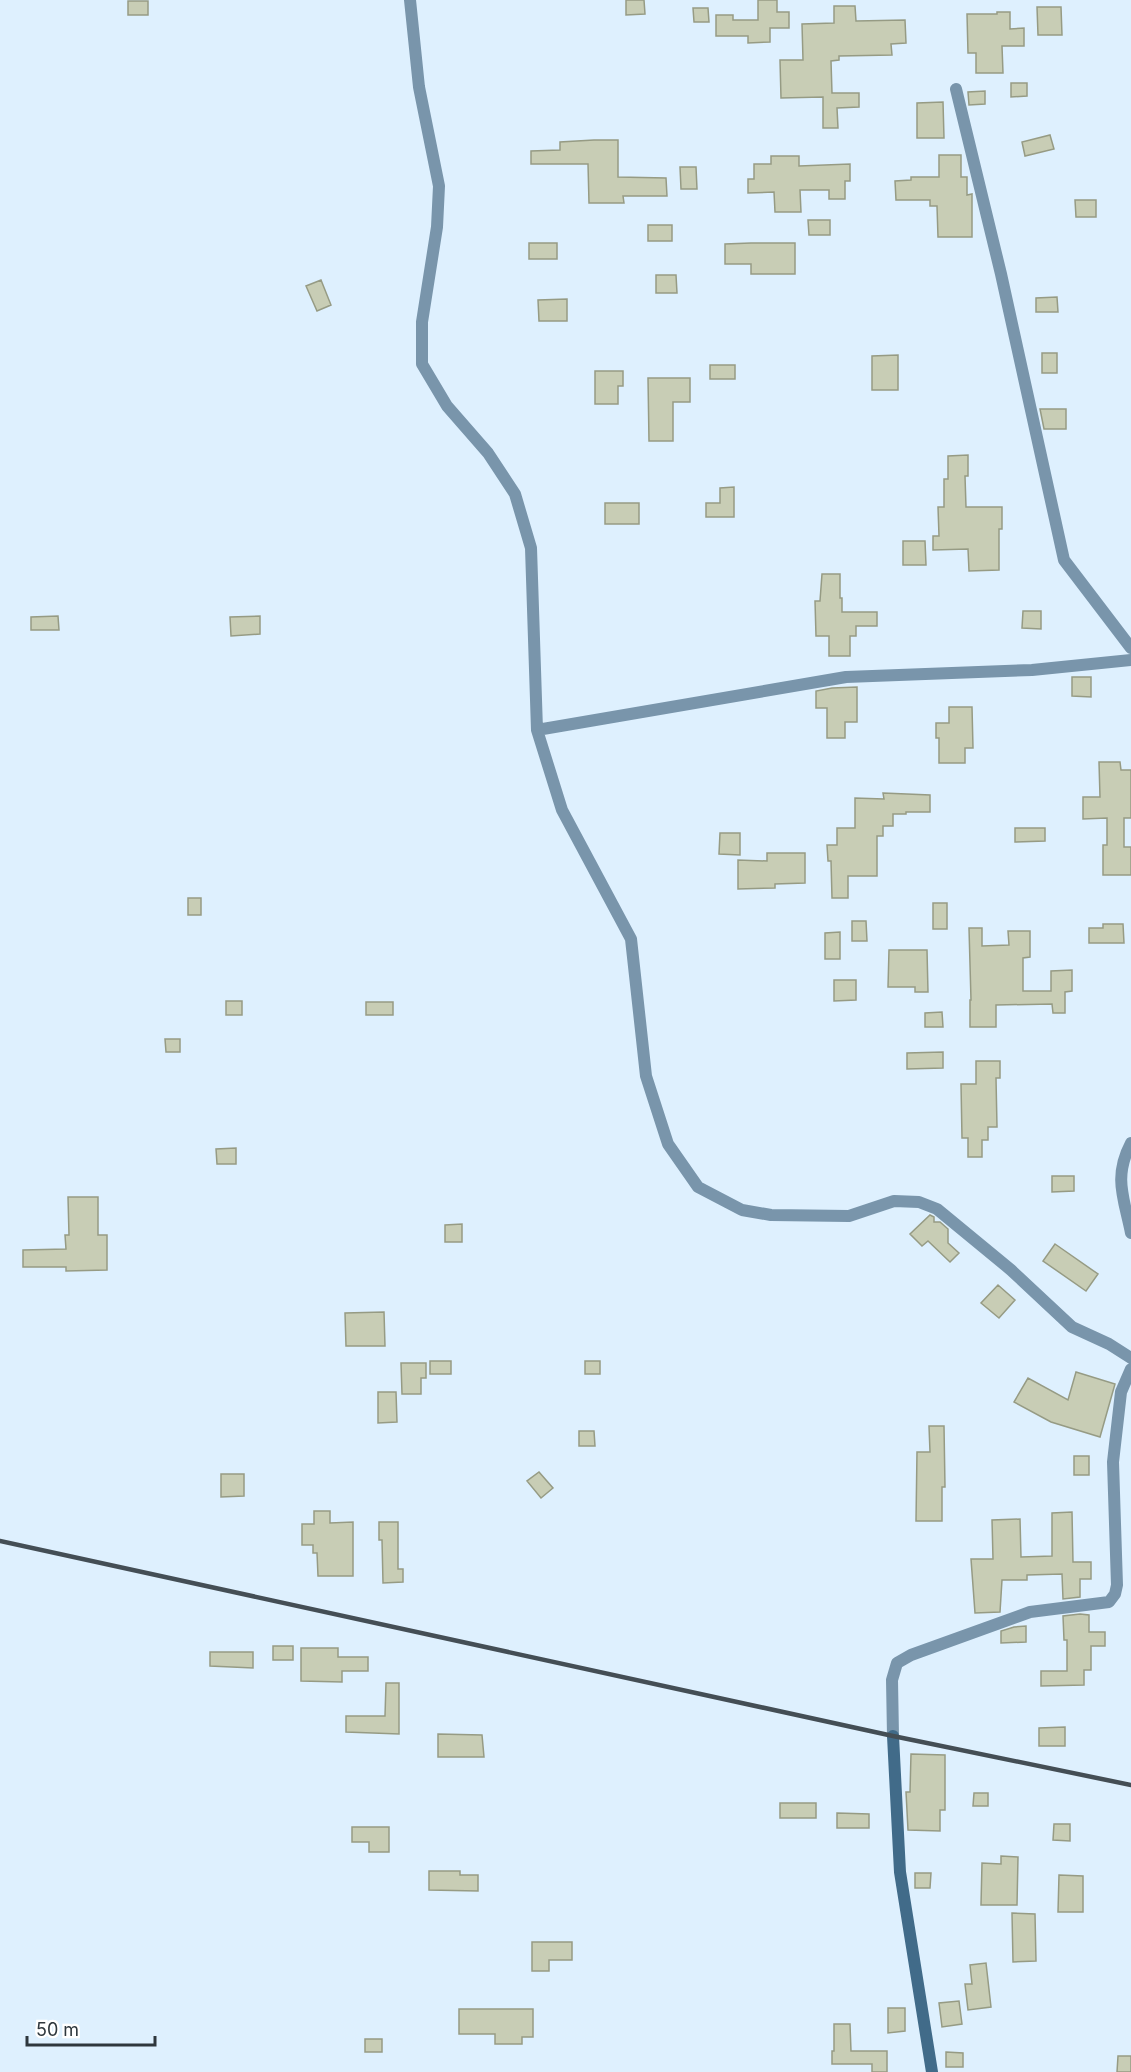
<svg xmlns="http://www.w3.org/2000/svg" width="1131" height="2072" font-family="Inter,sans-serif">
  <rect width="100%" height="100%" fill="#def0fe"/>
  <path fill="#c8cdb5" stroke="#969b84" stroke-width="1.5" d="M 626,0 L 644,0 L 645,14 L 626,15 Z
    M 758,0 L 777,0 L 777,12 L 789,12 L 789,28 L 770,28 L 770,42 L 748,43 L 748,36 L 716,36 L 716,15 L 733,15 L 733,20 L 758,20 Z
    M 128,1 L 148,1 L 148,15 L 128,15 Z
    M 834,6 L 855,6 L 856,21 L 905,20 L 906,43 L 891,44 L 892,55 L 839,56 L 839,60 L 831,61 L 832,93 L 859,93 L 859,107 L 837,108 L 838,128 L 823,128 L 823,97 L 781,98 L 780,60 L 803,60 L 802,24 L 834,23 Z
    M 1037,7 L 1061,7 L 1062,35 L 1038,35 Z
    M 693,8 L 708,8 L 709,22 L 694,22 Z
    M 997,12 L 1010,12 L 1010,29 L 1024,28 L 1024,46 L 1002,46 L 1003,73 L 976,73 L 976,53 L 968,53 L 967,14 L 997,14 Z
    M 1011,83 L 1027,83 L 1027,96 L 1011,97 Z
    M 985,91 L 985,104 L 969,105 L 968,92 Z
    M 943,102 L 944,138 L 917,138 L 917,103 Z
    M 1050,135 L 1054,149 L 1025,156 L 1022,142 Z
    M 594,140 L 618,140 L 618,177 L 666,178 L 667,196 L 623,196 L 624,203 L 589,203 L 588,164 L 531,164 L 531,151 L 560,150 L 560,142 Z
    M 939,155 L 961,155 L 961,177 L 967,177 L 967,195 L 972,194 L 972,237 L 938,237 L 937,206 L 930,206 L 930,200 L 896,200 L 895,181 L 911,180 L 911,177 L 939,177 Z
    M 771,156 L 799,156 L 799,166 L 850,164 L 850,181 L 845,181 L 845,199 L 829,199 L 829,190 L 800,190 L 801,212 L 775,212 L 774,192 L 748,193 L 748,179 L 754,179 L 754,164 L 771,164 Z
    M 680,167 L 696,167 L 697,189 L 681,189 Z
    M 1075,200 L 1096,200 L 1096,217 L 1076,217 Z
    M 808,220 L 830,220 L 830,235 L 809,235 Z
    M 648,225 L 672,225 L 672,241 L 648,241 Z
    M 529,243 L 557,243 L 557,259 L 529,259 Z
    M 751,243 L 795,243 L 795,274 L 751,274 L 751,264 L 725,264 L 725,244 Z
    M 656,275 L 676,275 L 677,293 L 656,293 Z
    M 321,280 L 331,305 L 317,311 L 306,286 Z
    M 1057,297 L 1058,312 L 1036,312 L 1036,298 Z
    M 567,299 L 567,321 L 539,321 L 538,300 Z
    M 1042,353 L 1057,353 L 1057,373 L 1042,373 Z
    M 898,355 L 898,390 L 872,390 L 872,356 Z
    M 710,365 L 735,365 L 735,379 L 710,379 Z
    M 595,371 L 623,371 L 623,386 L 618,386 L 618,404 L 595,404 Z
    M 648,378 L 690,378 L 690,402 L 673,402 L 673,441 L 649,441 Z
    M 1040,409 L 1066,409 L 1066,429 L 1044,429 Z
    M 968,455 L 968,476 L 965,476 L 966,507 L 1002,507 L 1002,529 L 999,529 L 999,570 L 969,571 L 968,549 L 933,550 L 933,536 L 939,536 L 938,507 L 944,507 L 944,479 L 948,479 L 948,456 Z
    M 734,487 L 734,517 L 706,517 L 706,503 L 720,503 L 720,488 Z
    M 605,503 L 639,503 L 639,524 L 605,524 Z
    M 903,541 L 925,541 L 926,565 L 903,565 Z
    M 822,574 L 840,574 L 840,598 L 842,598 L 842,612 L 877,612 L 877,626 L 856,626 L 856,636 L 850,636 L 850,656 L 829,656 L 829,636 L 816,636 L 815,601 L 820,601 Z
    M 1023,611 L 1041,611 L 1041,629 L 1022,628 Z
    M 58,616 L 59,630 L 31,630 L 31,617 Z
    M 260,616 L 260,634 L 231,636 L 230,617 Z
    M 1072,677 L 1091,677 L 1091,697 L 1072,696 Z
    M 857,687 L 857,722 L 845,722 L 845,738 L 827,738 L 827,708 L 816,708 L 816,691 L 832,688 Z
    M 949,707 L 972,707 L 973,748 L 965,748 L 965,763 L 939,763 L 939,738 L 936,738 L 936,723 L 949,723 Z
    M 1099,762 L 1120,762 L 1121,770 L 1131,770 L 1131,818 L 1124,818 L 1124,847 L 1131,847 L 1131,875 L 1103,875 L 1103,845 L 1107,845 L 1107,818 L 1083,819 L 1083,797 L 1100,797 Z
    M 883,793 L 930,795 L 930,812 L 906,812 L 906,814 L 893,814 L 893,826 L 883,826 L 883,836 L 877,836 L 877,876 L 848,876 L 848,898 L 832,898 L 831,861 L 828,861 L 827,845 L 837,845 L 837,828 L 855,828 L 855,798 L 884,799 Z
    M 1015,828 L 1045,828 L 1045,841 L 1015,842 Z
    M 720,833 L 740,833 L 740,855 L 719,854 Z
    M 767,853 L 805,853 L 805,883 L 775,884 L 775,888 L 738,889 L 738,860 L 767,861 Z
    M 188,898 L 201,898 L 201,915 L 188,915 Z
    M 933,903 L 947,903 L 947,929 L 933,929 Z
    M 852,921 L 866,921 L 867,941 L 852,941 Z
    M 1103,924 L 1123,924 L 1124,943 L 1089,943 L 1089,928 L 1103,928 Z
    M 969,928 L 982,928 L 982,946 L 1009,945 L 1008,931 L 1030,931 L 1030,957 L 1023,958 L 1023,991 L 1051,991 L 1051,971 L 1072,970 L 1072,991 L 1065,992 L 1065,1013 L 1053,1013 L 1052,1004 L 996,1005 L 996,1027 L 970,1027 L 970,1000 L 971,1000 Z
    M 840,932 L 840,959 L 825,959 L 825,933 Z
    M 889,950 L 927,950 L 928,992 L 915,992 L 915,987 L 888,987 Z
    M 834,980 L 856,980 L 856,1000 L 834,1001 Z
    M 226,1001 L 242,1001 L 242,1015 L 226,1015 Z
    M 366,1002 L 393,1002 L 393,1015 L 366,1015 Z
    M 942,1012 L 943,1027 L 925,1027 L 925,1013 Z
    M 165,1039 L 180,1039 L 180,1052 L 166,1052 Z
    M 943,1052 L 943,1068 L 907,1069 L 907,1053 Z
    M 976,1061 L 1000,1061 L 1000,1078 L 996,1078 L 997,1127 L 988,1127 L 988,1140 L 982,1140 L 982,1157 L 968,1157 L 968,1138 L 962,1138 L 961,1084 L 976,1084 Z
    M 236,1148 L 236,1164 L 217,1164 L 216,1149 Z
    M 1052,1176 L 1074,1176 L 1074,1191 L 1052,1192 Z
    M 68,1197 L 98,1197 L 98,1235 L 107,1235 L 107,1270 L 66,1271 L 66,1267 L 23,1267 L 23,1250 L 66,1249 L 65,1235 L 69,1235 Z
    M 930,1215 L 934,1217 L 934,1222 L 940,1222 L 948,1229 L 948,1243 L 959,1253 L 950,1262 L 928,1241 L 922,1246 L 910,1234 Z
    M 462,1224 L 462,1242 L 445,1242 L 445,1225 Z
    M 1055,1244 L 1098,1274 L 1086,1291 L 1043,1261 Z
    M 998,1285 L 1015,1300 L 999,1318 L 981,1303 Z
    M 384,1312 L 385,1346 L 346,1346 L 345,1313 Z
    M 430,1361 L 451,1361 L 451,1374 L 430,1374 Z
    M 585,1361 L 600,1361 L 600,1374 L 585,1374 Z
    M 401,1363 L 426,1363 L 426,1378 L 421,1378 L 421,1394 L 402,1394 Z
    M 1076,1372 L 1115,1384 L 1100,1437 L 1051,1422 L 1014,1402 L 1028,1378 L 1068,1400 Z
    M 378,1392 L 396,1392 L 397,1422 L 378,1423 Z
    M 929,1426 L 944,1426 L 945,1487 L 942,1487 L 942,1521 L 916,1521 L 917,1452 L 930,1452 Z
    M 579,1431 L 594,1431 L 595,1446 L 579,1446 Z
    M 1074,1456 L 1089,1456 L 1089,1475 L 1074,1475 Z
    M 539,1472 L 553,1488 L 541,1498 L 527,1481 Z
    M 221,1474 L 244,1474 L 244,1496 L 221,1497 Z
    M 314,1511 L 330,1511 L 330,1523 L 353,1522 L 353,1576 L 318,1576 L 317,1553 L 313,1553 L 313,1545 L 302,1545 L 302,1524 L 314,1524 Z
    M 1072,1512 L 1073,1562 L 1091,1562 L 1091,1579 L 1080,1579 L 1080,1597 L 1063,1599 L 1062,1574 L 1027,1575 L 1027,1580 L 1002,1580 L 1000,1612 L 975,1613 L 971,1559 L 993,1559 L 992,1520 L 1020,1519 L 1021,1557 L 1052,1556 L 1052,1513 Z
    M 379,1522 L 398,1522 L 398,1569 L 403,1569 L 403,1582 L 383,1583 L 382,1540 L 379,1540 Z
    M 1080,1614 L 1089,1615 L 1089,1632 L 1105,1632 L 1105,1646 L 1091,1646 L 1091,1670 L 1084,1670 L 1084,1685 L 1041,1686 L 1041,1671 L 1067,1671 L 1067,1640 L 1064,1640 L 1063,1616 Z
    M 1026,1626 L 1026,1642 L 1001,1643 L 1001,1631 L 1014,1627 Z
    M 273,1646 L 293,1646 L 293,1660 L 273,1660 Z
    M 301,1648 L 338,1648 L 338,1657 L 368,1657 L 368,1671 L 342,1671 L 342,1682 L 301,1681 Z
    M 210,1652 L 253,1652 L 253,1668 L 210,1666 Z
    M 386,1683 L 399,1683 L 399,1734 L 346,1732 L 346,1716 L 385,1716 Z
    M 1065,1727 L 1065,1746 L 1039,1746 L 1039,1728 Z
    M 438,1734 L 482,1735 L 484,1757 L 438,1757 Z
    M 911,1754 L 945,1755 L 945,1810 L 940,1810 L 940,1831 L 908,1830 L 906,1792 L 910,1792 Z
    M 974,1793 L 988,1793 L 988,1806 L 973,1806 Z
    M 780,1803 L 816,1803 L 816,1818 L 780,1818 Z
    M 837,1813 L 869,1814 L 869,1828 L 837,1828 Z
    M 1054,1824 L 1070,1824 L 1070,1841 L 1053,1840 Z
    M 352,1827 L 389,1827 L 389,1852 L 369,1852 L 369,1842 L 352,1842 Z
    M 1001,1856 L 1018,1857 L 1017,1905 L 981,1905 L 982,1863 L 1001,1864 Z
    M 429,1871 L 460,1871 L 460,1875 L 478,1875 L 478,1891 L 429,1890 Z
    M 915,1873 L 931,1873 L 930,1888 L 915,1888 Z
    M 1059,1875 L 1083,1876 L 1083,1912 L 1058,1912 Z
    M 1012,1913 L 1035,1914 L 1036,1961 L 1013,1962 Z
    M 532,1942 L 572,1942 L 572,1960 L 549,1960 L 549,1971 L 532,1971 Z
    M 986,1963 L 991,2007 L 968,2010 L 965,1984 L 972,1984 L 970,1965 Z
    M 959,2001 L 962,2024 L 942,2027 L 939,2003 Z
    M 888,2008 L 905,2008 L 905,2031 L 888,2033 Z
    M 459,2009 L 533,2009 L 533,2037 L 522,2037 L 522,2044 L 495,2044 L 495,2034 L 459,2034 Z
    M 834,2024 L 850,2024 L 851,2051 L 887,2051 L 887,2072 L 872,2072 L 872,2064 L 832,2064 L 832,2051 L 834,2051 Z
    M 365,2039 L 382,2039 L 382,2052 L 365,2052 Z
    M 946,2052 L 963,2053 L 963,2067 L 946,2067 Z
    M 1118,2056 L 1131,2056 L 1131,2072 L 1117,2072 Z"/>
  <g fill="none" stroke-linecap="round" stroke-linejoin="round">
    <path stroke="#7995ab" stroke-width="12" d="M 410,0 L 419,87 L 439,186 L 437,227 L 422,322 L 422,364 L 447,406 L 488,453 L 515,494 L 531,548 L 537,730 L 562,810 L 631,939 L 646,1076 L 668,1144 L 698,1187 L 742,1210 L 771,1215 L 849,1216 L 894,1201 L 919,1202 L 937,1209 L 1011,1270 L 1072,1327 L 1109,1344 L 1131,1358
      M 956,89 L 1001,274 L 1064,560 L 1131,648
      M 537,730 L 846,677 L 1032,670 L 1131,660
      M 1131,1143 C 1113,1177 1124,1198 1131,1233
      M 893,1736 L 892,1680 L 897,1663 L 911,1655 L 1030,1612 L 1109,1602 L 1115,1594 L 1117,1585 L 1113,1462 L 1121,1392 L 1131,1369"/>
    <path stroke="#416b89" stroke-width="12" d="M 893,1736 L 900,1872 L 932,2072"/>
    <path stroke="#444e55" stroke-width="4.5" d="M 0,1541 L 893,1736 L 1131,1785"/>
  </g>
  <path d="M27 2036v9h128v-9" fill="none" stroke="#2e373d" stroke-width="3"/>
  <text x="36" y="2036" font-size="18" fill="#2e373d" stroke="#ffffff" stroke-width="4.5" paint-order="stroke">50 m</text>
</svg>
